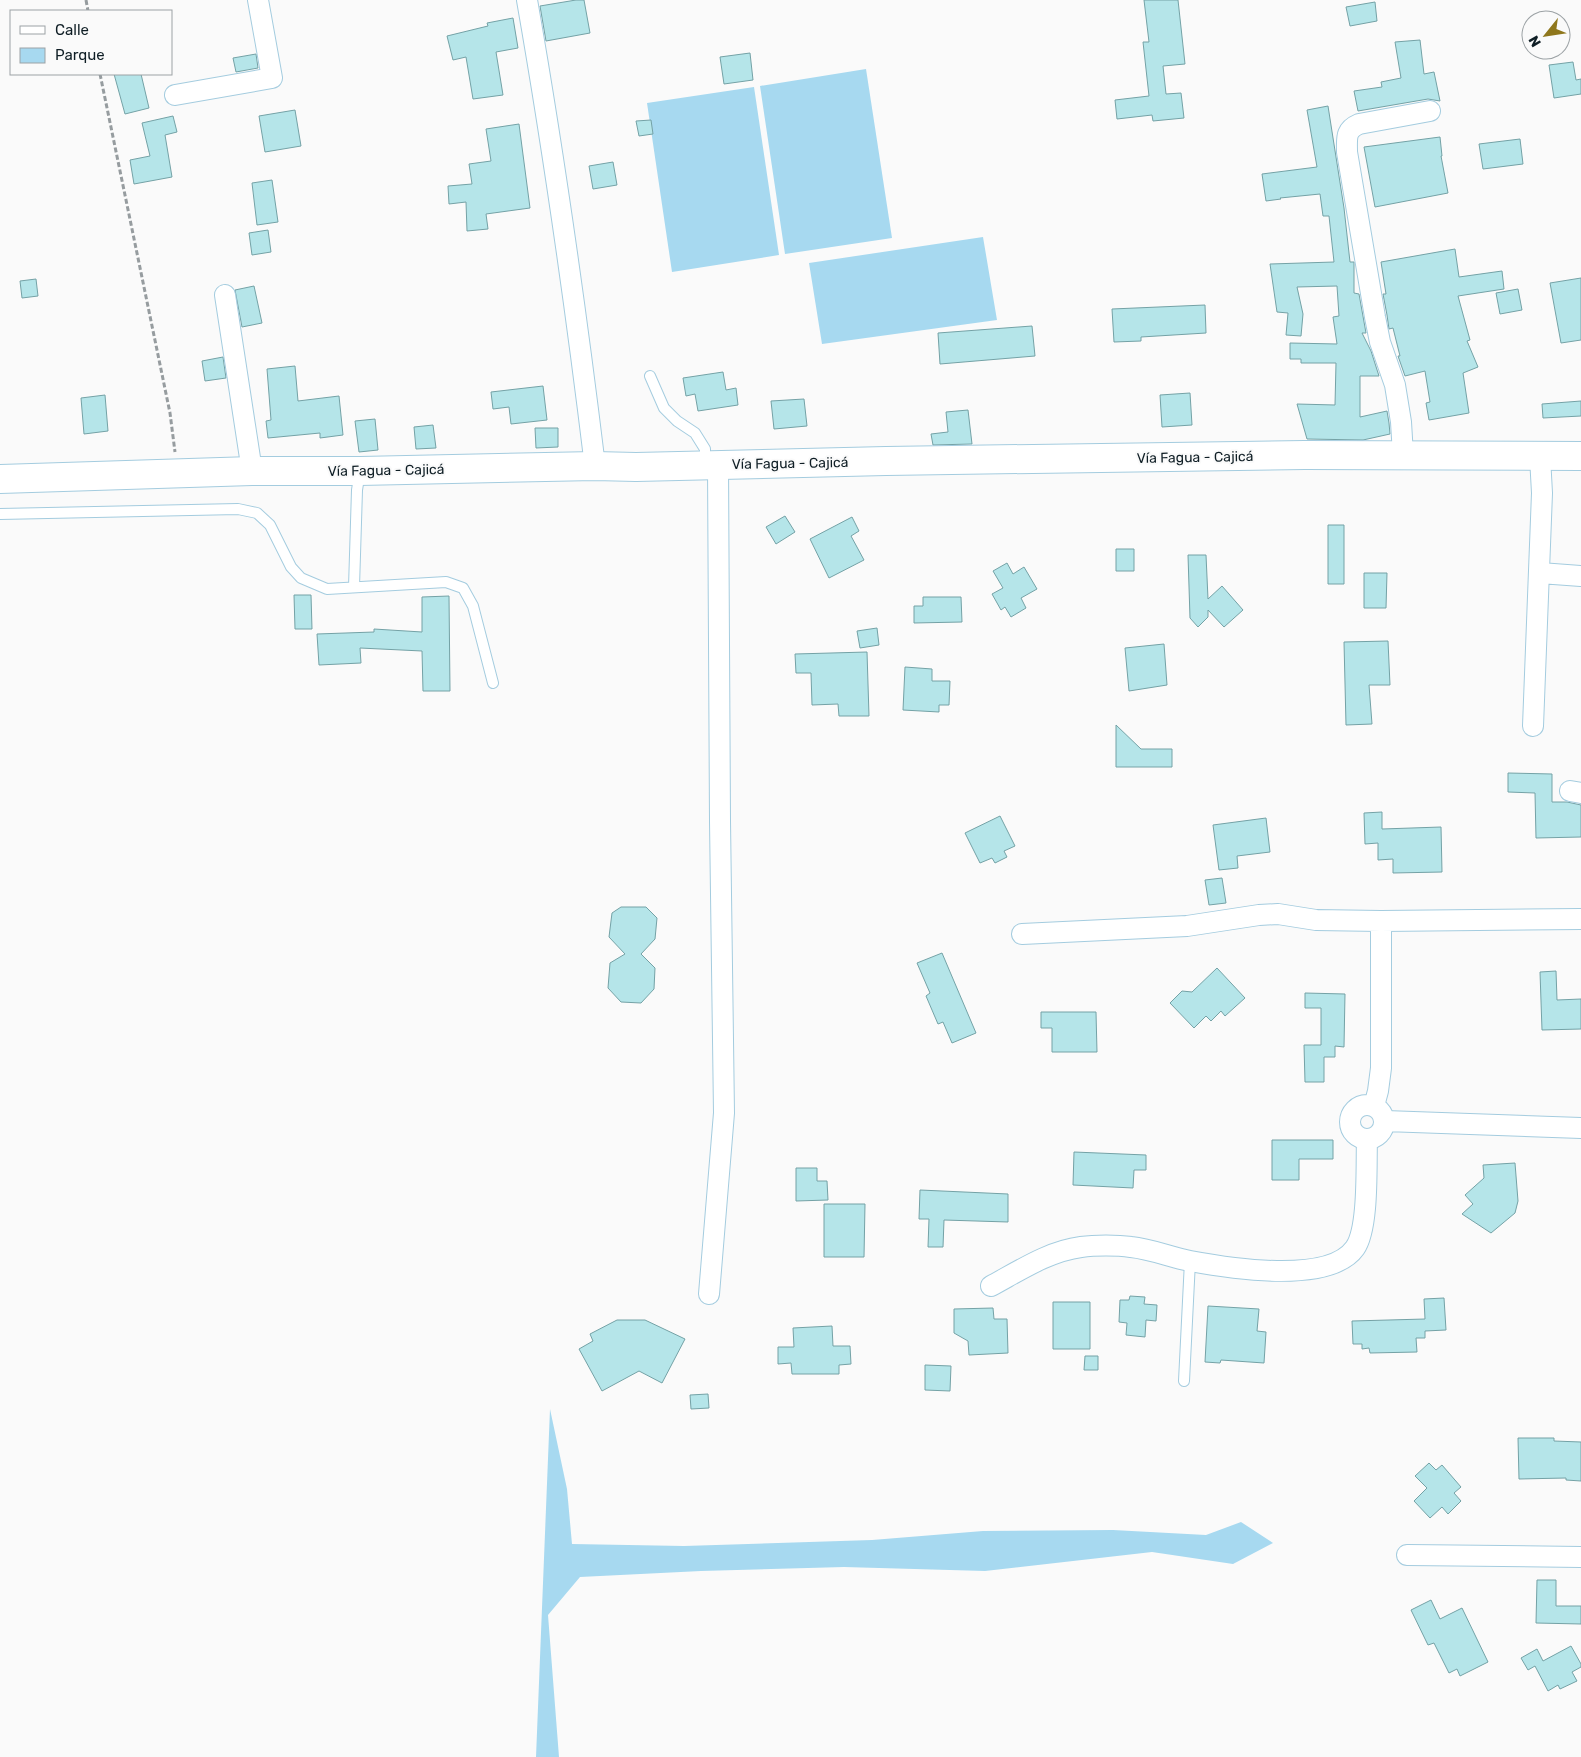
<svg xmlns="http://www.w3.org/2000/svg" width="1581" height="1757" font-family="Rubik,sans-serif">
  <rect width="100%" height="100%" fill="#fafafa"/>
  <path fill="#a7d9f0" d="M 866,69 L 892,238 L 785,254 L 760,86 Z
    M 754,87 L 779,255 L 672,272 L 647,103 Z
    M 983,237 L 997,320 L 822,344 L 809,263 Z
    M 550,1409 L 567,1489 L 572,1544 L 684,1546 L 872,1540 L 983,1531 L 1113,1530 L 1206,1535 L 1241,1522 L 1273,1543 L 1233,1564 L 1152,1552 L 985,1571 L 844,1567 L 701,1571 L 580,1577 L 548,1615 L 559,1757 L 536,1757 Z"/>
  <path fill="#b5e5e9" stroke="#74a2a6" d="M 576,0 L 584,0 L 590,33 L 546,41 L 540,6 Z
    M 1144,0 L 1178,0 L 1185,64 L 1163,66 L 1166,94 L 1181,93 L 1184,118 L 1153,121 L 1152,115 L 1117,119 L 1115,100 L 1149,96 L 1143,42 L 1149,42 Z
    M 1375,2 L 1377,21 L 1350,26 L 1346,7 Z
    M 513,18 L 518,48 L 496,52 L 503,95 L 473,99 L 466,57 L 453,60 L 447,36 L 488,26 L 487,23 Z
    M 1420,40 L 1424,74 L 1434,72 L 1440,101 L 1428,99 L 1358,111 L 1354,91 L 1382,87 L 1381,82 L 1401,78 L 1395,42 Z
    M 750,53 L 753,80 L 724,84 L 720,57 Z
    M 256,54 L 258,68 L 236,72 L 233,58 Z
    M 1573,62 L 1576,80 L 1581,79 L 1581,94 L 1554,98 L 1549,65 Z
    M 114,74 L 141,74 L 149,108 L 125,114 Z
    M 1328,106 L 1344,208 L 1350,262 L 1354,262 L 1354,293 L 1359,294 L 1366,333 L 1362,333 L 1371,351 L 1379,376 L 1360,376 L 1360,417 L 1387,411 L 1389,423 L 1390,434 L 1363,440 L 1307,439 L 1297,404 L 1335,405 L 1336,363 L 1301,363 L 1301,359 L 1290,359 L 1290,343 L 1337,344 L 1333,317 L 1339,316 L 1337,286 L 1297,287 L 1303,314 L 1301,336 L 1286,335 L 1288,313 L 1277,312 L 1270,264 L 1334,262 L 1329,216 L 1323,216 L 1320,194 L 1280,198 L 1281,199 L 1266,201 L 1262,174 L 1317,167 L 1307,110 Z
    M 295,110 L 301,146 L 265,152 L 259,116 Z
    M 173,116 L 177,132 L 165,135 L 172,177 L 134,184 L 130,160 L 150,156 L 142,123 Z
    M 651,120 L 653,134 L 639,136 L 636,121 Z
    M 519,124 L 530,208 L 486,214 L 488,229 L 467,231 L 466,202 L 449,204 L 448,186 L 472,184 L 469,164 L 491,161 L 486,129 Z
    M 1440,137 L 1442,156 L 1441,156 L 1448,193 L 1375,207 L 1364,147 Z
    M 1520,139 L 1523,164 L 1483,169 L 1479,144 Z
    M 613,162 L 617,185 L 593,189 L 589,166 Z
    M 272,180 L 278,222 L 257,225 L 252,183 Z
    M 268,230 L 271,252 L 252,255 L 249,233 Z
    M 1455,249 L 1459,277 L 1502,271 L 1504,289 L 1458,296 L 1470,340 L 1467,341 L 1478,367 L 1463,373 L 1469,413 L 1429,420 L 1426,403 L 1430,402 L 1425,371 L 1405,376 L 1398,356 L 1400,356 L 1393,328 L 1389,329 L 1387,315 L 1383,294 L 1386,294 L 1381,262 Z
    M 1581,278 L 1581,340 L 1561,343 L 1550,283 Z
    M 36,279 L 38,296 L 22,298 L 20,281 Z
    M 254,286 L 262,323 L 242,327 L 235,290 Z
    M 1518,289 L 1522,310 L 1500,314 L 1496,293 Z
    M 1205,305 L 1206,333 L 1141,337 L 1141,341 L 1114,342 L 1112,309 Z
    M 1032,326 L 1035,356 L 940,364 L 938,333 Z
    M 223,357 L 226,378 L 205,381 L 202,361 Z
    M 295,366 L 298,401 L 339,396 L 343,435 L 320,438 L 320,433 L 268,438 L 266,421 L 271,420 L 267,369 Z
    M 723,372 L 726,390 L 736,388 L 738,405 L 698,411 L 695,394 L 686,396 L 683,378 Z
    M 543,386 L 547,420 L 511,424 L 509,407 L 493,409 L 491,392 Z
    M 1190,393 L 1192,425 L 1162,427 L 1160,395 Z
    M 105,395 L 108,431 L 84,434 L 81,398 Z
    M 804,399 L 807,426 L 774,429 L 771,401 Z
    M 1581,401 L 1581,416 L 1543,418 L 1542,404 Z
    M 968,410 L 972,444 L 933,445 L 931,434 L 948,432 L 946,412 Z
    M 375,419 L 378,450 L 359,452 L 355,421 Z
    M 433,425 L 436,448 L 416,449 L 414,427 Z
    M 535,428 L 558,428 L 558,447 L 536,448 Z
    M 785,516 L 795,532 L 776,544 L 766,527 Z
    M 852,517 L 859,531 L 851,536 L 864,560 L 829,578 L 810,539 Z
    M 1328,525 L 1344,525 L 1344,584 L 1328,584 Z
    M 1116,549 L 1134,549 L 1134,571 L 1116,571 Z
    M 1188,555 L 1206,555 L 1208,599 L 1222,586 L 1243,610 L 1224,627 L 1208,610 L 1208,617 L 1198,627 L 1190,618 Z
    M 1007,563 L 1013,574 L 1024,567 L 1037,589 L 1021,598 L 1026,608 L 1011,617 L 1005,607 L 1001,610 L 992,594 L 1003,588 L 993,571 Z
    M 1364,573 L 1387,573 L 1386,608 L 1364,608 Z
    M 294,595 L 311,595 L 312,629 L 295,629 Z
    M 449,596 L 450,691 L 423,691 L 422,651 L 360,648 L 361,663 L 319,665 L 317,634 L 374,632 L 374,629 L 422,632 L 422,597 Z
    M 923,597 L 961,597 L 962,622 L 914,623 L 914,606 L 923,606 Z
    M 877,628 L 879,645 L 860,648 L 857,631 Z
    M 1388,641 L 1390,685 L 1369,685 L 1372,724 L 1346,725 L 1344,642 Z
    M 1164,644 L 1167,685 L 1129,691 L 1125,648 Z
    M 867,652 L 869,716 L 839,716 L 838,704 L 812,705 L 811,673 L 796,673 L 795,654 Z
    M 905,667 L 932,669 L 932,681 L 950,681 L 949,705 L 939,705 L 939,712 L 903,710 Z
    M 1116,725 L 1141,749 L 1172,749 L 1172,767 L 1116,767 Z
    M 1508,773 L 1552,774 L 1552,802 L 1567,802 L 1581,805 L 1581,837 L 1536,838 L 1535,793 L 1508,792 Z
    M 1382,812 L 1382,829 L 1441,827 L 1442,872 L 1393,873 L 1393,859 L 1378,860 L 1378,843 L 1365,844 L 1364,813 Z
    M 1000,816 L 1015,846 L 1004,851 L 1007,857 L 995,863 L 992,858 L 980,863 L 965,833 Z
    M 1266,818 L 1270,852 L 1237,856 L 1238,868 L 1219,870 L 1213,825 Z
    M 1222,878 L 1226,903 L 1209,905 L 1205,880 Z
    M 621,907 L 646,907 L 657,918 L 655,939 L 641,954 L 655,968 L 654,989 L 641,1003 L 621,1002 L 608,988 L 610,963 L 625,954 L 609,937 L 612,913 Z
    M 942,953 L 976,1033 L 952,1043 L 943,1022 L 938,1024 L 926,996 L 930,993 L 917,963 Z
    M 1217,968 L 1245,998 L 1225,1016 L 1221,1011 L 1211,1021 L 1206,1016 L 1194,1028 L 1170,1003 L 1182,991 L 1192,992 Z
    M 1556,971 L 1557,1000 L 1581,999 L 1581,1029 L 1542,1030 L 1540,972 Z
    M 1305,993 L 1345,994 L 1344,1047 L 1335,1046 L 1335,1057 L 1324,1057 L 1324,1082 L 1305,1082 L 1304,1045 L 1321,1045 L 1321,1008 L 1305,1008 Z
    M 1041,1012 L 1096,1012 L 1097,1052 L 1052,1052 L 1052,1028 L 1041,1028 Z
    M 1272,1140 L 1333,1140 L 1333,1159 L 1299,1159 L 1299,1180 L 1272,1180 Z
    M 1074,1152 L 1146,1155 L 1146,1170 L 1134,1170 L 1133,1188 L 1073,1185 Z
    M 1515,1163 L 1518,1201 L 1515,1213 L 1491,1233 L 1462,1214 L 1473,1204 L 1465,1195 L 1484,1178 L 1483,1165 Z
    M 796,1168 L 817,1168 L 817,1181 L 827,1181 L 828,1200 L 796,1201 Z
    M 920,1190 L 1008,1194 L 1008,1222 L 944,1220 L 943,1247 L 928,1247 L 929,1219 L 919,1219 Z
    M 824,1204 L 865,1204 L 864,1257 L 824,1257 Z
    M 1130,1296 L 1145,1297 L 1144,1304 L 1157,1305 L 1156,1321 L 1146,1320 L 1145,1337 L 1126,1335 L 1127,1323 L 1119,1322 L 1120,1300 L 1129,1300 Z
    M 1444,1298 L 1446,1330 L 1425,1331 L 1425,1338 L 1416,1338 L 1417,1352 L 1370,1353 L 1369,1348 L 1362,1349 L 1362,1344 L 1353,1344 L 1352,1321 L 1425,1319 L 1424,1299 Z
    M 1053,1302 L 1090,1302 L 1090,1349 L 1053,1349 Z
    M 1208,1306 L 1259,1309 L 1257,1331 L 1266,1332 L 1264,1363 L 1221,1360 L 1220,1363 L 1205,1362 Z
    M 993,1308 L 994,1319 L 1007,1319 L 1008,1353 L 969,1355 L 968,1341 L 954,1333 L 954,1309 Z
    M 617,1320 L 645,1320 L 685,1339 L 662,1383 L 639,1371 L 602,1391 L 579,1349 L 593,1341 L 590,1334 Z
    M 832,1326 L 833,1346 L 850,1346 L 851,1364 L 839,1365 L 839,1374 L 792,1374 L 791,1363 L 778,1364 L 778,1347 L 794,1347 L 793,1328 Z
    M 1085,1356 L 1098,1356 L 1098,1370 L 1084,1370 Z
    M 925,1365 L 951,1366 L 950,1391 L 925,1390 Z
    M 708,1394 L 709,1408 L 691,1409 L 690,1395 Z
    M 1518,1438 L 1554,1438 L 1554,1441 L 1581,1442 L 1581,1481 L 1566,1480 L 1566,1478 L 1519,1479 Z
    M 1429,1463 L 1436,1470 L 1442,1465 L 1461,1487 L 1454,1493 L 1461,1501 L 1448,1514 L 1442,1507 L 1430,1518 L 1414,1501 L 1427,1488 L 1415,1476 Z
    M 1537,1580 L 1556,1580 L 1556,1606 L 1581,1606 L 1581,1624 L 1536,1623 Z
    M 1431,1600 L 1440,1619 L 1462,1608 L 1488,1662 L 1460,1676 L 1457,1669 L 1449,1673 L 1434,1643 L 1428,1645 L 1411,1610 Z
    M 1571,1646 L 1581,1664 L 1581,1667 L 1572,1672 L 1577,1681 L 1560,1689 L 1558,1685 L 1548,1691 L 1535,1666 L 1528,1670 L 1521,1658 L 1537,1649 L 1543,1661 Z"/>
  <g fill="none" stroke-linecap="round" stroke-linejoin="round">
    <defs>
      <path id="lane" d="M 650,376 L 664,408 L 677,421 L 695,433 L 705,449 L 705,465
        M 0,514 L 238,509 L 257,513 L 270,525 L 291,567 L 301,578 L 327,589 L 446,582 L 463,588 L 473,606 L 493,683
        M 354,587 L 357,490 L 360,471
        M 1184,1381 L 1190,1261"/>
      <path id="street" d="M 527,0 C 554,154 576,310 595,466
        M 175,95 L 272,78 L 258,0
        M 225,295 L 252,471
        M 1403,455 L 1401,422 L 1395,385 L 1380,342 L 1375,317 L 1347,152 C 1347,138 1345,130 1359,124 L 1430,111
        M 1540,573 L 1581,576
        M 1533,726 L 1542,493 L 1540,457
        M 1570,791 L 1581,793
        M 1022,934 L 1187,926 L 1259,915 L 1278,914 L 1316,920 L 1381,921
        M1350 1122a17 17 0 1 1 34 0a17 17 0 1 1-34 0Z
        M 1374,1106 L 1378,1091 L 1381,1068 L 1381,921 L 1581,919
        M 1385,1121 L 1581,1128
        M 991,1286 C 1019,1271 1049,1251 1081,1247 C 1095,1245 1117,1245 1131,1247 C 1151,1249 1170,1257 1190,1261 C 1228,1268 1329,1285 1355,1248 C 1369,1228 1366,1165 1367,1140
        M 709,1294 L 724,1113 L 720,821 L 718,465
        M 1407,1555 L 1581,1557"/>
      <path id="secondary" d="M 0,479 L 252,471 L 360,471 L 595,466 L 636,467 L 886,461 L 1305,455 L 1581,456"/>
    </defs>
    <use href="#lane" stroke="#a4ccdf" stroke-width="12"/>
    <use href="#street" stroke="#a4ccdf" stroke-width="22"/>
    <use href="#secondary" stroke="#a4ccdf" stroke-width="30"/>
    <path stroke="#969c9f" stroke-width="3" stroke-dasharray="5 2.5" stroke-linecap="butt" d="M 86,0 L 88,11
      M 100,74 L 170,413 L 175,452"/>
    <use href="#lane" stroke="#fff" stroke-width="10"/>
    <use href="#street" stroke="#fff" stroke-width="20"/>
    <use href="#secondary" stroke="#fff" stroke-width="28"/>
  </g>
  <g text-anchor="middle" stroke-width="4" stroke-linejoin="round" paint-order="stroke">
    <g font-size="14" fill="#0f1e25" stroke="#fafafa">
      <text transform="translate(1195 457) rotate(-1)" y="5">Vía Fagua - Cajicá</text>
      <text transform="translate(790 463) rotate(-1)" y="5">Vía Fagua - Cajicá</text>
      <text transform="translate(386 470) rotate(-1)" y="5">Vía Fagua - Cajicá</text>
    </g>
  </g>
  <rect x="10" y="10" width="162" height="65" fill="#fafafa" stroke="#9ca2a5"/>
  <rect x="20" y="26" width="25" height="8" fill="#ffffff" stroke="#9ca2a5"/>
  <text x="55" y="35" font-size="15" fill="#0f1e25">Calle</text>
  <rect x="20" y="48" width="25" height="15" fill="#a7d9f0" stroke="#9ca2a5"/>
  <text x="55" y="60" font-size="15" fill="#0f1e25">Parque</text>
  <g transform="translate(1546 35) rotate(240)"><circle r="24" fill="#fafafa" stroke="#9ca2a5"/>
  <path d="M0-4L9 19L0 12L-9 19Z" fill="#8f771c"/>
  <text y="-8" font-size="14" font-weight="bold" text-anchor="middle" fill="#0f1e25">N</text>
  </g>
</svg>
